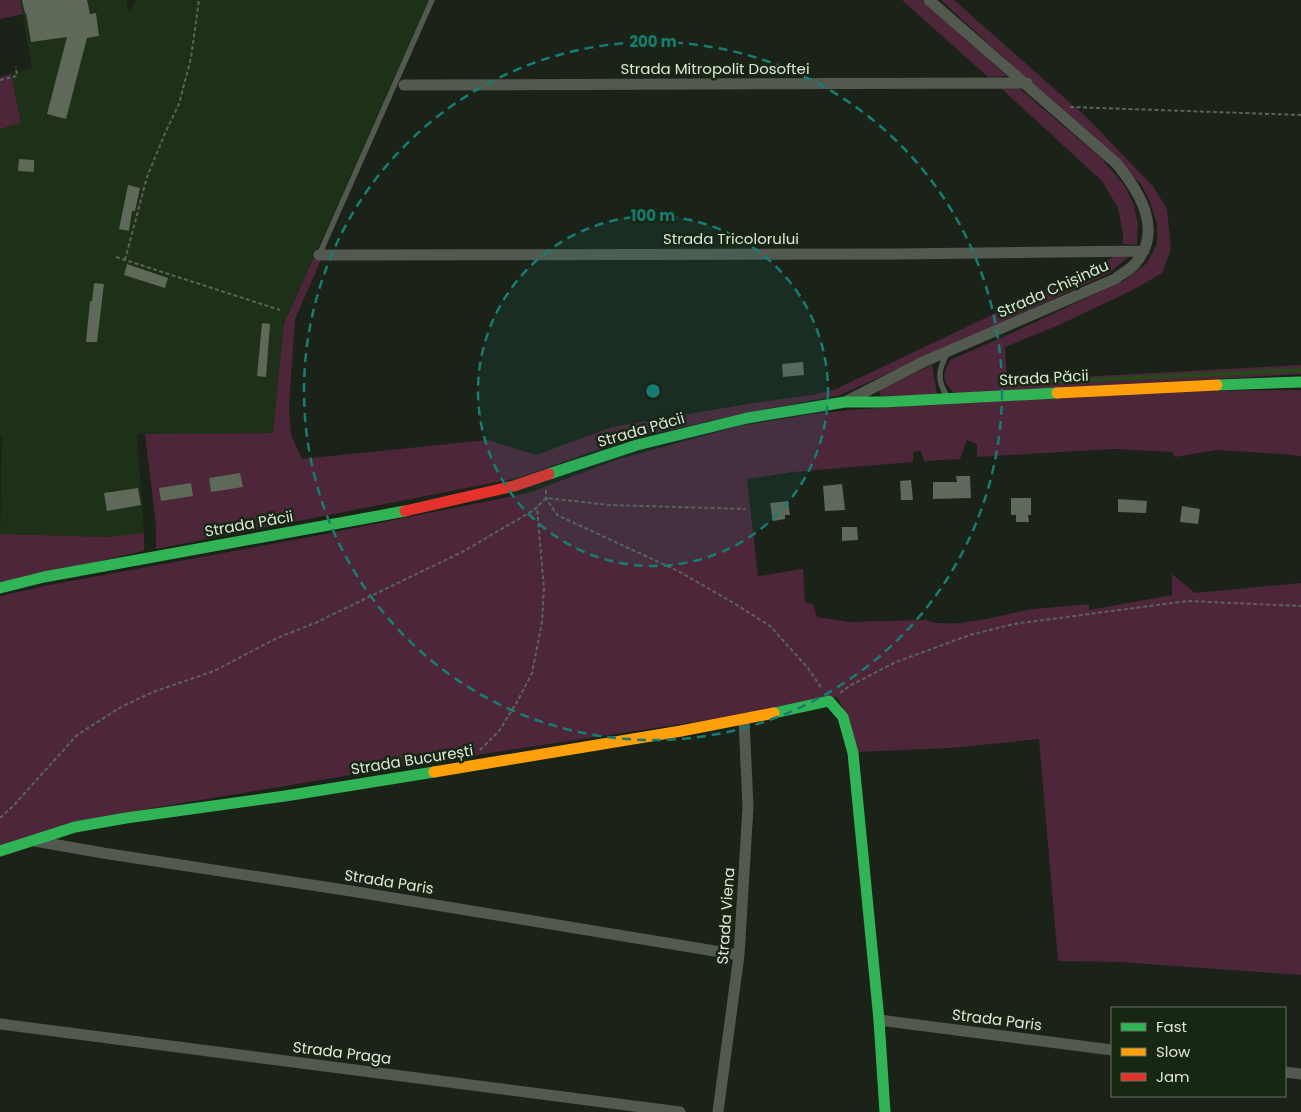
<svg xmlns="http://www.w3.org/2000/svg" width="1301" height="1112" font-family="Poppins,sans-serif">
  <rect width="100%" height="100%" fill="#1b2318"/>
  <path fill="#1e3018" d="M 20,0 L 126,0 L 129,14 L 136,0 L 429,0 L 284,324 L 273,433 L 137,434 L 144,533 L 108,537 L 0,534 L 2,438 L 0,437 L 0,129 L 21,123 L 11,74 L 32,68 Z"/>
  <path fill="#4d263a" d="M 0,0 L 20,0 L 23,14 L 0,19 Z
    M 902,0 L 922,0 L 1007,76 L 988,77 Z
    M 941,0 L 954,0 L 1085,116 L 1152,185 L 1167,209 L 1171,249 L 1162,273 L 1133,290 L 1059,325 L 1005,347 L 1007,381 L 1301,365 L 1301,374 L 955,394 C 942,381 942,376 950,360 L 1003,337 L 1123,281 L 1146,264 L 1157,244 L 1157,224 L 1150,202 L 1141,184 Z
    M 11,74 L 21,123 L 0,129 L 0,77 Z
    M 1002,89 L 1020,89 L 1100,157 L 1125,186 L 1134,205 L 1138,225 L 1137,245 L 1123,244 L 1123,233 L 1118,208 L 1102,181 Z
    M 1116,256 L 1128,257 L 1110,273 L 840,395 L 740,414 L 626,440 L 517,478 L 156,549 L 156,525 L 145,434 L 273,433 L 284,324 L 313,259 L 321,260 L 295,319 L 289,407 L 291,435 L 302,459 L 488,440 L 536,455 L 612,427 L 760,402 L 813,395 L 836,389 Z
    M 932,365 L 937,394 L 881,398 L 879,390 Z
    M 1301,390 L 1301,456 L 1281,454 L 1217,450 L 1175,457 L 1172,452 L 1113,449 L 977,457 L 977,444 L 967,440 L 960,459 L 924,461 L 921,451 L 913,452 L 913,462 L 793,472 L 747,479 L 758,576 L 803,569 L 805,603 L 813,604 L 817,617 L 849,622 L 926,620 C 952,631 1006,613 1034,609 C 1052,607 1070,606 1089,604 L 1089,610 L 1172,595 L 1172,574 L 1195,593 L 1301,583 L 1301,975 L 1120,962 L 1058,961 L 1039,739 L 951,748 L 857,752 L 849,719 L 837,697 L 715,719 L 398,767 L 76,821 L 0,846 L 0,596 L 49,585 L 310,537 L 528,493 L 616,460 L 739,426 L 812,414 L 862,409 L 1179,391 Z
    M 144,533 L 144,551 L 0,583 L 0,534 L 108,537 Z"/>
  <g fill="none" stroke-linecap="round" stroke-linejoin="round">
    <path stroke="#26481d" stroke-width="4" d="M 1006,384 L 1301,370"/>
  </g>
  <path fill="#5e695a" d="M 22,0 L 87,0 L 90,14 L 96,13 L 99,36 L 87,38 L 66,119 L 47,114 L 67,37 L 31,42 L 26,13 L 25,13 Z
    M 19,159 L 34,160 L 34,172 L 18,171 Z
    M 128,185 L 140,188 L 135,211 L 132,211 L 129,231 L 119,229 Z
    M 127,264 L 168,278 L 165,288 L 124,275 Z
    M 94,283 L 104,284 L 97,342 L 86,342 L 90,301 L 92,301 Z
    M 262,323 L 270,324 L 266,377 L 257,376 Z
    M 803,362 L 804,375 L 783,377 L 782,364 Z
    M 240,473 L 243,487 L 211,492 L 209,478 Z
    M 956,476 L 970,476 L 971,498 L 933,499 L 933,482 L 957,482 Z
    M 911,480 L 913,500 L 901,500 L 900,481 Z
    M 191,483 L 193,496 L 161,501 L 159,488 Z
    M 842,484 L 845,510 L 825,511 L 823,486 Z
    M 138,488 L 141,505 L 107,511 L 104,493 Z
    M 1011,498 L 1031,498 L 1031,515 L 1028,515 L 1029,522 L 1016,522 L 1016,515 L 1011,515 Z
    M 1118,499 L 1147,501 L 1146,513 L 1118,512 Z
    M 788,501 L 790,515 L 785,515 L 785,519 L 773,521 L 770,503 Z
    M 1182,506 L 1200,509 L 1198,524 L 1180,522 Z
    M 842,527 L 857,527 L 858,540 L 842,541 Z"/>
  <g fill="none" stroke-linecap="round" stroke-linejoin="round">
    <path stroke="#5c6259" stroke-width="2" stroke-dasharray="4 2.5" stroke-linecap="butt" d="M 0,80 L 17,76 L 16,67
      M 1070,107 L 1301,115
      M 116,257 L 280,310
      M 125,260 L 147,177 L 166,131 L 179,104 L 191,58 L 199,0
      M 546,490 L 546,498 L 557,515 L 678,571 L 732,602 L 770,626 L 808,668 L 822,689
      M 840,693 L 851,685 L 896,662 L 970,635 L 1014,624 L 1187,601 L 1301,606
      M 480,750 L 499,731 L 517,702 L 532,673 L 542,622 L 544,589 L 537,507
      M 0,818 L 14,805 L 77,735 L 121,707 L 153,692 L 214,671 L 275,639 L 315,623 L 464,551 L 534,510 L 546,498 L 610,505 L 745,509"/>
    <path stroke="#525a50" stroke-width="5.5" d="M 319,255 L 432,0
      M 947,354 C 938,370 937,381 947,396"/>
    <path stroke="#525a50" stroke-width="11" d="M 404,85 L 1027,83
      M 319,255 L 899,254 L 1144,251
      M 847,401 L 923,362 L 1115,279 C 1121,274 1129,270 1134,265 C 1165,231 1139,191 1116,163 L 929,0
      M 35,841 L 103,853 L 351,891 L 739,955
      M 879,1020 L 1112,1050
      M 0,1024 L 680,1112
      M 1285,1072 L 1301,1074
      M 718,1112 L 739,955 L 748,807 L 744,720"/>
    <path stroke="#30b455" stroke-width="11" d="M 1217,385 L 1301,382
      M 549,474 L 637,445 L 747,418 L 845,402 L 884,402 L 1057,393
      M 0,588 L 44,577 L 405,511
      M 774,713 L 829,701 L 843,717 L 853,753 L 879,1020 L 885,1112
      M 0,851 L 75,827 L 126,818 L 285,796 L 434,772"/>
    <path stroke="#ff9f0a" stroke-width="11" d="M 1057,393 L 1217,385
      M 434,772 L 681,731 L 774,713"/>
    <path stroke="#e5322d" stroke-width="11" d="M 405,511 L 514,486 L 549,474"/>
  </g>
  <circle cx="653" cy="391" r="175" fill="#197c73" fill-opacity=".12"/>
  <g fill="none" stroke="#197c73" stroke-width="2.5" stroke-dasharray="9 6">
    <circle cx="653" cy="391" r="175"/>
    <circle cx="653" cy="391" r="349"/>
  </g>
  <g text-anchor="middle" stroke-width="5" stroke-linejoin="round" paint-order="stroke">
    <g font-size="15" fill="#dbe6d9" stroke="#182714">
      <text x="715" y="74">Strada Mitropolit Dosoftei</text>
      <text x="731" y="244">Strada Tricolorului</text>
      <text transform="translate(1053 289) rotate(-24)" y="5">Strada Chișinău</text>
      <text transform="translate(1044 378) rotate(-3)" y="5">Strada Păcii</text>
      <text transform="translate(641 430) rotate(-16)" y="5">Strada Păcii</text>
      <text transform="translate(249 524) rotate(-10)" y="5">Strada Păcii</text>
      <text transform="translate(412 760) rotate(-9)" y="5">Strada București</text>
      <text transform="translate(389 882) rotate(9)" y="5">Strada Paris</text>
      <text transform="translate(726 916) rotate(-86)" y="5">Strada Viena</text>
      <text transform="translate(997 1020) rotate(7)" y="5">Strada Paris</text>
      <text transform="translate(342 1053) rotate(7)" y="5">Strada Praga</text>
    </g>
  </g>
  <circle cx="653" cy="391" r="8" fill="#197c73" stroke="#182714" stroke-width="2.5"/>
  <g font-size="15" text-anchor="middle" font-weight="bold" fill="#197c73" stroke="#182714" stroke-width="5" stroke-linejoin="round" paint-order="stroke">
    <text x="653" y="47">200 m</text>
    <text x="653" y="221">100 m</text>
  </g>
  <rect x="1111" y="1007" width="175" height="90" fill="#182714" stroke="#667363"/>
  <rect x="1121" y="1023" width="25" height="8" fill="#30b455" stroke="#667363"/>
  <text x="1156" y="1032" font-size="15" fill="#dbe6d9">Fast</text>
  <rect x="1121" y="1048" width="25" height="8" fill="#ff9f0a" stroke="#667363"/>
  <text x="1156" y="1057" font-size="15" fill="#dbe6d9">Slow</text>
  <rect x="1121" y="1073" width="25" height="8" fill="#e5322d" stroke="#667363"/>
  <text x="1156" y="1082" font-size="15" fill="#dbe6d9">Jam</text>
</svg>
